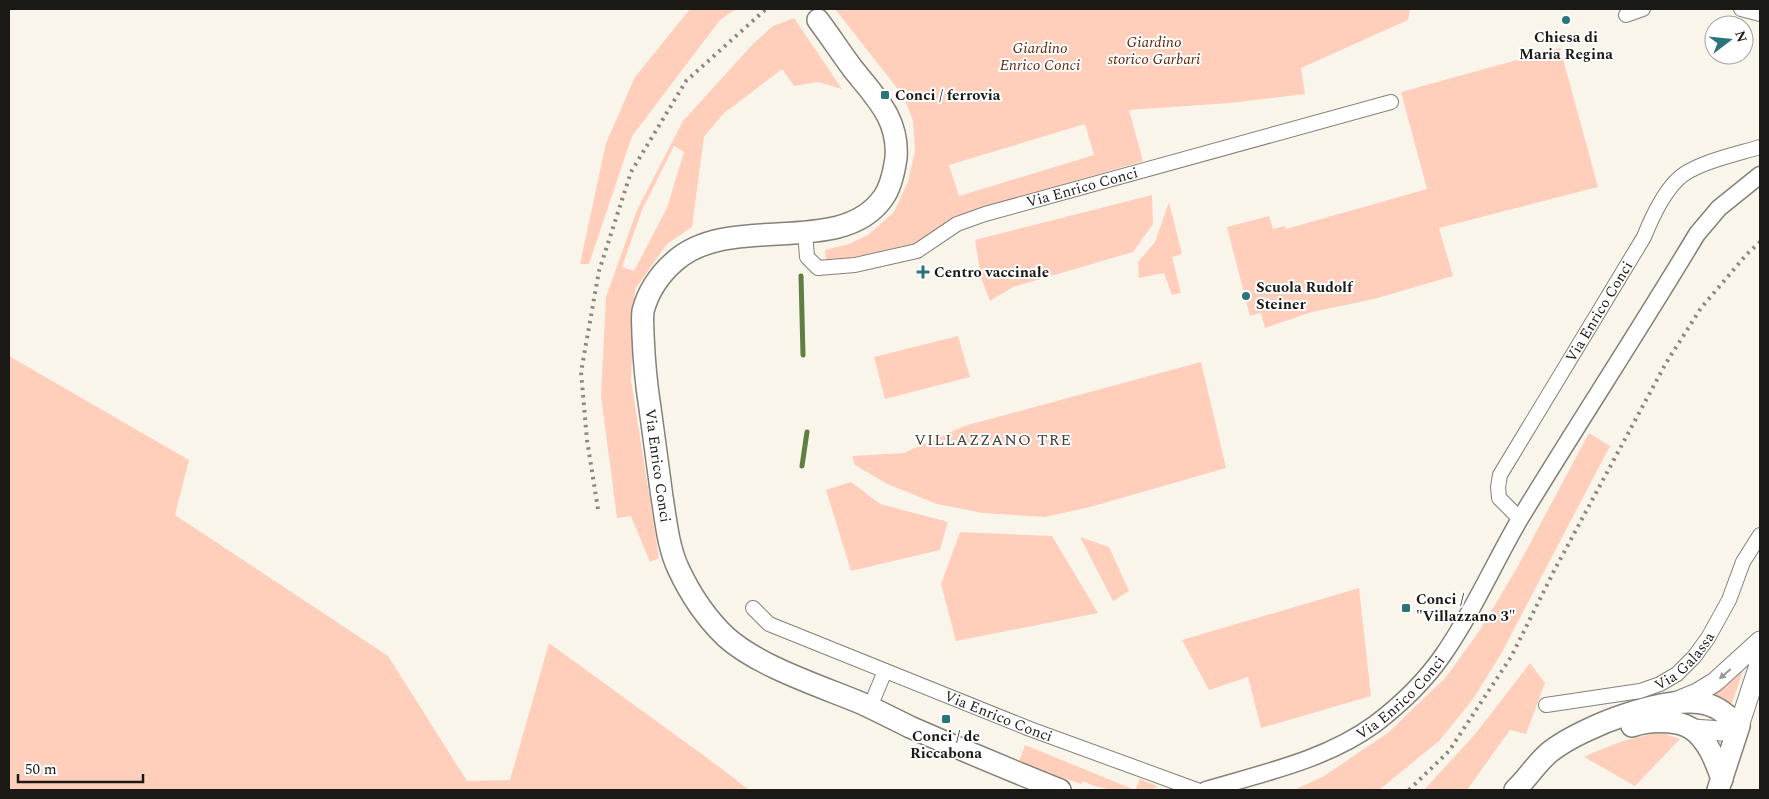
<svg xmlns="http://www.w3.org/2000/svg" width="1769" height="799" font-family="Spectral,serif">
  <rect width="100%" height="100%" fill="#faf5eb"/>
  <path fill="#ffcfbc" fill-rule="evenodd" d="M 690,9 L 736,9 L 720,20 L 632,136 L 589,264 L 580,264 L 606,143 L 635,77 Z
    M 835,9 L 1410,9 L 1408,20 L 1301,68 L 1305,94 L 1230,103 L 1129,110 L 1143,161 L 961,215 L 920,243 L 826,263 L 825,250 L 849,244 L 868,235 L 894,212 L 908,182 L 915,151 L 913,121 L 904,97 ZM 1085,124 L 1094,155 L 959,196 L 949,165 Z
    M 794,18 L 842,89 L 818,82 L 794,86 L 782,69 L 723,114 L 704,137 L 692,227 L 667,244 L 635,289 L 631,380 L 659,558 L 650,562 L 631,516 L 617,518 L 601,396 L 606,297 L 637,210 L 683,121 L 753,44 L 773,26 ZM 674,146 L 684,152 L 667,208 L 634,271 L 622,267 L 642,210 Z
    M 1560,48 L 1598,187 L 1439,228 L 1453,276 L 1374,299 L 1312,312 L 1265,328 L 1261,313 L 1250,316 L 1227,227 L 1269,216 L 1273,229 L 1285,226 L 1286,229 L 1427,189 L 1401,92 Z
    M 1152,195 L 1153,224 L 1133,252 L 1013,287 L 990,301 L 981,278 L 975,240 Z
    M 1169,202 L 1182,254 L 1172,257 L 1181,293 L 1172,295 L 1164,273 L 1139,278 L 1138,262 L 1155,242 Z
    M 958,336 L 970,377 L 885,399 L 874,357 Z
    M 9,356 L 189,460 L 175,515 L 388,656 L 467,781 L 510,780 L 549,643 L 718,766 L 749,790 L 9,790 Z
    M 1201,362 L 1226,468 L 1090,507 L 1045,517 L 983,513 L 937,504 L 887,484 L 855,465 L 852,456 L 904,453 L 964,426 Z
    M 1589,433 L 1610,446 L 1501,654 L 1473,699 L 1440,740 L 1379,790 L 1294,790 L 1324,776 L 1389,732 L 1446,677 L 1480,630 L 1518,566 Z
    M 851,482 L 880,504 L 948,522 L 940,550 L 851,571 L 826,490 Z
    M 960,532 L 1052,536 L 1098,613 L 956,641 L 941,584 Z
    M 1080,537 L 1109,547 L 1129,591 L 1113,601 Z
    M 1359,588 L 1371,696 L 1261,728 L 1248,677 L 1209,690 L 1182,640 Z
    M 1530,663 L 1545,683 L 1526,734 L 1510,730 L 1467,790 L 1424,790 L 1476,733 Z
    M 1744,668 L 1732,703 L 1729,705 L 1705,697 Z
    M 1663,733 L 1680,739 L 1635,786 L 1584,757 C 1610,745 1635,735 1663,733 Z
    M 1025,745 L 1135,790 L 1140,779 L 1155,785 L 1157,788 C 1132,791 1105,793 1083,781 L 1081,784 L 1055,775 L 1047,771 L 1046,773 L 1019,762 Z"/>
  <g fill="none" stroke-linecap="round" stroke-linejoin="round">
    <path stroke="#5f7e42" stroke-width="5" d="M 801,276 L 803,355
      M 802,466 L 807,432"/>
    <defs>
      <g id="minor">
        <path d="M 1741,9 L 1760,14"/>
        <path d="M 1626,15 L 1643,9"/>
        <path id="s1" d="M 805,231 L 807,257 L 818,268 L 855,265 L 917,251 L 957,224 L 985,214 L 1391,102"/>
        <path id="s2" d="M 1520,519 L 1499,498 L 1498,487 L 1500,475 L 1644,237 C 1652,217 1662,195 1677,180 C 1693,163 1738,154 1760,147"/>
        <path id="s3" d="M 753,608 L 769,624 L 1030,729 L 1197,790"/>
        <path id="s4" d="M 1546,705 L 1640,691 L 1660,684 L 1677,674 L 1694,657 L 1708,638 L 1729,600 L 1743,562 L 1760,535"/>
        <path d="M 870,707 L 885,671"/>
      </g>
      <g id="tertiary">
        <path id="s5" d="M 1206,790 C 1263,773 1326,760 1375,724 C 1400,705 1425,681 1443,655 C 1473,612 1494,563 1521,517 C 1579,422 1640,329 1697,234 L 1719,208 L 1760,175"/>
      </g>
      <path id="secondary" d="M 1675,702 L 1697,693 L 1715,682 L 1760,641
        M 1692,729 L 1722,731 L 1739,726 L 1760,662"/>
      <g id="primary">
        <path id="s6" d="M 818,20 C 830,36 841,53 853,69 C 876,98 899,119 896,158 C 894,172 891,187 883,198 C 841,258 730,212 675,261 C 660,274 648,292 643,311 C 642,319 643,328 643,335 C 644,360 646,383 650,408 C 654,438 658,467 662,497 C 666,521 668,546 678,568 C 690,594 705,617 726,637 C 758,666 820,686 861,703 C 878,711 894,719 910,727 C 960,749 1010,770 1060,790"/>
        <path d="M 1632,726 C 1648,720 1677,719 1692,729 C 1708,740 1716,762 1722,779"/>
        <path d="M 1515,790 C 1528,778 1537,762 1551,751 C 1582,727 1674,690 1712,706 C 1723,710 1731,719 1739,726 L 1718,790"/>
      </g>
    </defs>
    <use href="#minor" stroke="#858178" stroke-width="16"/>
    <use href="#tertiary" stroke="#858178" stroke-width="19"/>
    <use href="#secondary" stroke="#858178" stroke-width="21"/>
    <use href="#primary" stroke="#858178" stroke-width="24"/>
    <use href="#minor" stroke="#fff" stroke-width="14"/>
    <use href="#tertiary" stroke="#fff" stroke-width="16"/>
    <use href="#secondary" stroke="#fff" stroke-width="19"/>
    <use href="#primary" stroke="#fff" stroke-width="21"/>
    <path stroke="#8a8780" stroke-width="4" stroke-dasharray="2.5 5" stroke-linecap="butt" d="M 598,509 L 587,440 L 581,372 L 599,271 L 631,172 L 686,81 L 766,9
      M 1409,790 L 1449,751 L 1511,657 L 1555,569 L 1666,363 L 1701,308 L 1747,254 L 1760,242"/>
  </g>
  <defs><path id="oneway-solid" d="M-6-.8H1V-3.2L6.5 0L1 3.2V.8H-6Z" transform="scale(1.25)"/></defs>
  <use fill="#989896" href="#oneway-solid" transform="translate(1725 674) rotate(139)"/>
  <g fill="#2b7578" stroke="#fff" stroke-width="2">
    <circle cx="1566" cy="20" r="5"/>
    <rect x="880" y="90" width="10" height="10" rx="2.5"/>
    <path d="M920.5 264.5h5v5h5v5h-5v5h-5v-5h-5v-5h5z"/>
    <circle cx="1246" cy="296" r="5"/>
    <rect x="1401" y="603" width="10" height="10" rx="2.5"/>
    <rect x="941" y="714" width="10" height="10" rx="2.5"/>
  </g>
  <g text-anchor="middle" stroke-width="4" stroke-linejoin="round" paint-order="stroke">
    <g font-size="15" font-weight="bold" fill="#1a1915" stroke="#fff" text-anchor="start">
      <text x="1566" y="42" text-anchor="middle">Chiesa di<tspan x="1566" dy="17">Maria Regina</tspan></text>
      <text x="895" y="100">Conci / ferrovia</text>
      <text x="934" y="277">Centro vaccinale</text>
      <text x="1256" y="292">Scuola Rudolf<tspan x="1256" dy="17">Steiner</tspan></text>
      <text x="1416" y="604">Conci /<tspan x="1416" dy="17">"Villazzano 3"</tspan></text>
      <text x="946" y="741" text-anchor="middle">Conci / de<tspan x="946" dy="17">Riccabona</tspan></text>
    </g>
    <g font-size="15" font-style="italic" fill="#5f250a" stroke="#fff">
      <text x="1154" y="47">Giardino<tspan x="1154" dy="17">storico Garbari</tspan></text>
      <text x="1040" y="53">Giardino<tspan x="1040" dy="17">Enrico Conci</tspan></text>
    </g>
    <g font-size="15" fill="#1a1915" stroke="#fff">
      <text dy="5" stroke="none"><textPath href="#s1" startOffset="321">Via Enrico Conci</textPath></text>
      <text dy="5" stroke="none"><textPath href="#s2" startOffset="244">Via Enrico Conci</textPath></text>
      <text dy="5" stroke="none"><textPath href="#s6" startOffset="644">Via Enrico Conci</textPath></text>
      <text dy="5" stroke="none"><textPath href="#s4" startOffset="150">Via Galassa</textPath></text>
      <text dy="5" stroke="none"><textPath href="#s5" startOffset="219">Via Enrico Conci</textPath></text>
      <text dy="5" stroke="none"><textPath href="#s3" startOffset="270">Via Enrico Conci</textPath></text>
    </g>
    <g font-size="16" letter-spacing="1" fill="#45413a" stroke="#fff">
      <text x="993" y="445">VILLAZZANO TRE</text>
    </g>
  </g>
  <rect width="1769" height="799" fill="none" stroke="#1a1915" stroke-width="20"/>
  <g transform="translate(1729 40) rotate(74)"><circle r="24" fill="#ffffff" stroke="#a3a3a1"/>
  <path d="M0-4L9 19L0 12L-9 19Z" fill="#2b7578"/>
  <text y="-8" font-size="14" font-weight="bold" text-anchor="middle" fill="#1a1915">N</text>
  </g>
  <path d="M18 774v8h125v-8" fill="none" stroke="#1a1915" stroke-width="2.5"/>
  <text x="25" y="774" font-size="15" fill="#1a1915" stroke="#ffffff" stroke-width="4" paint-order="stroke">50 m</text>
</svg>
